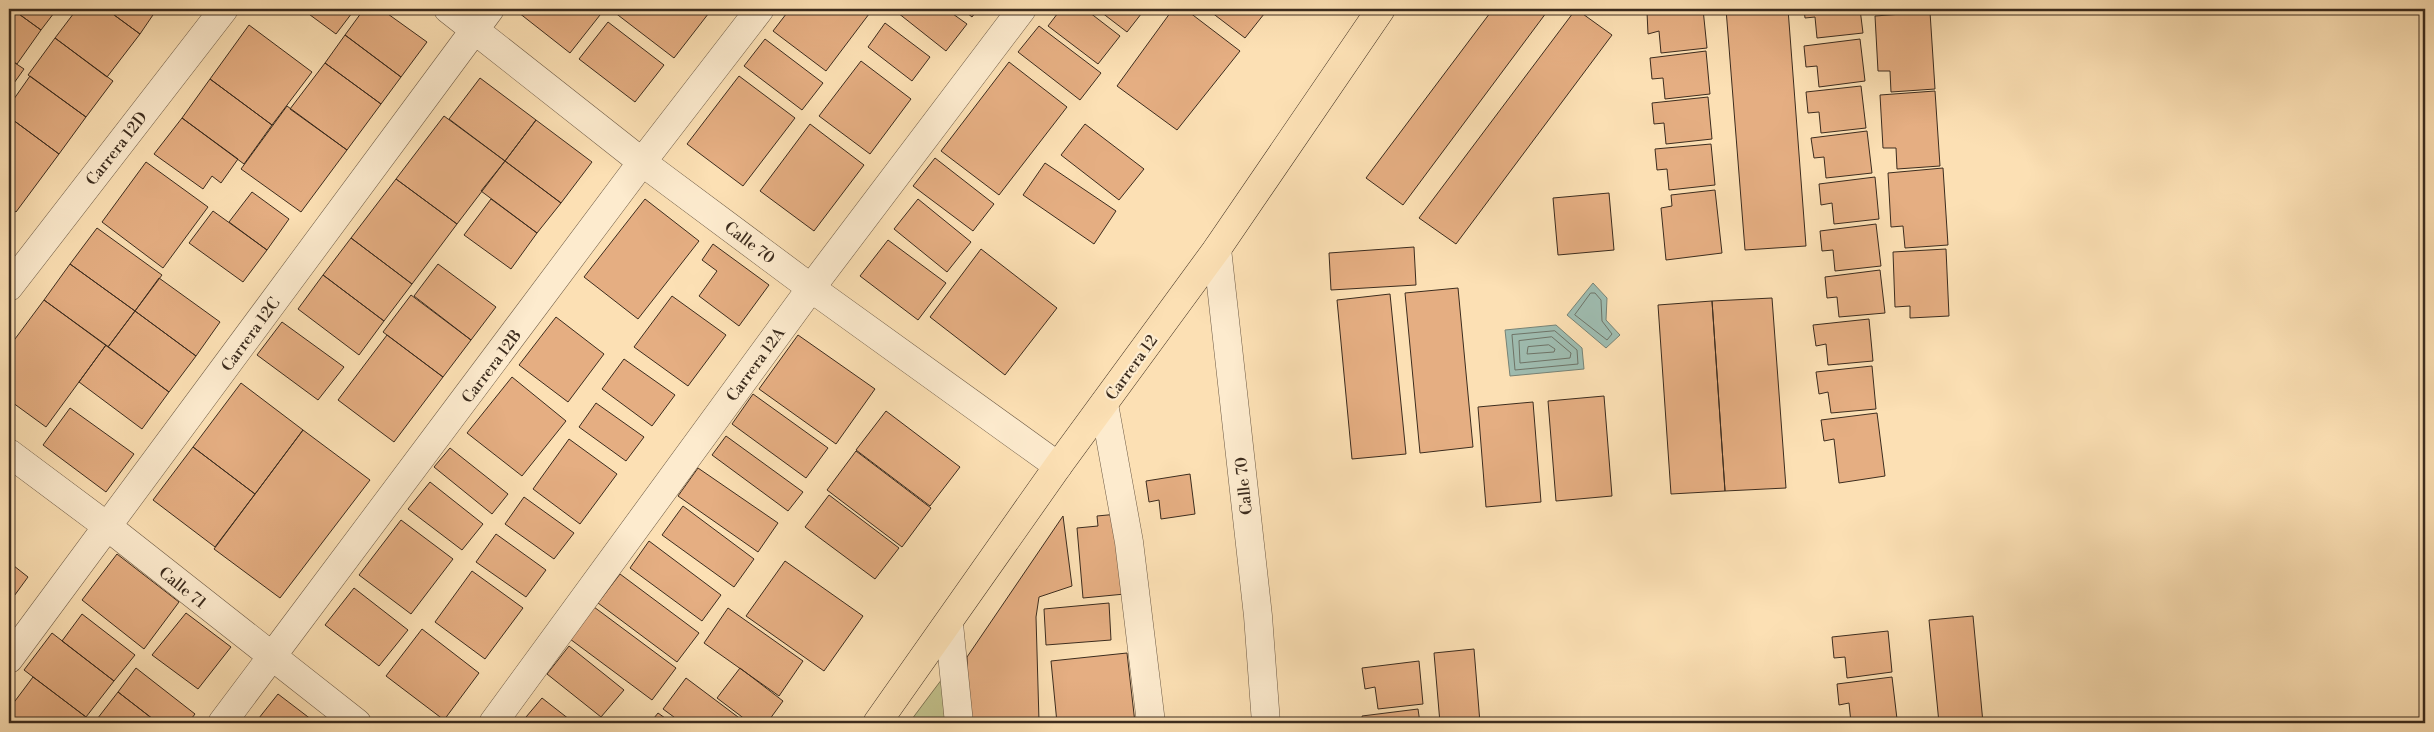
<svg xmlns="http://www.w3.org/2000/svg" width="2434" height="732" font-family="'Libre Bodoni',serif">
  <rect width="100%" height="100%" fill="#fce0b4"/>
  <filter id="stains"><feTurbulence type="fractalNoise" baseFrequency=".004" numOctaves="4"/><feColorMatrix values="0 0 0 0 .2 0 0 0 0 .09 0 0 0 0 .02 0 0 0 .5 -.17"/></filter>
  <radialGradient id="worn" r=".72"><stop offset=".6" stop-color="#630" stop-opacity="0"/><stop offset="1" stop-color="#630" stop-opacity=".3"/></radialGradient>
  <path fill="#c2c18b" stroke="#7f7654" d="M 942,679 L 946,723 L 909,723 Z"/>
  <path fill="#9fbdb1" stroke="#778376" d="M 1593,283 L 1607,298 L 1606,320 L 1620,335 L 1606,348 L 1567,315 Z
    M 1556,325 L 1582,348 L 1584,369 L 1510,376 L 1505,330 Z"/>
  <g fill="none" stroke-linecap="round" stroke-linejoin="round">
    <path stroke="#6e7468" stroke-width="1" d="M 1591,293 L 1595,293 L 1601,300 L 1602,321 L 1612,334 L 1607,340 L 1575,315 Z
      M 1555,331 L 1577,350 L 1578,364 L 1515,370 L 1512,335 Z
      M 1552,337 L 1571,353 L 1570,358 L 1520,363 L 1519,341 Z
      M 1549,345 L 1555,349 L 1554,352 L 1527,354 L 1528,347 Z"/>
  </g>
  <path fill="#e5ae82" stroke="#3c2c1e" d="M 9,9 L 12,9 L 41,30 L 17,64 L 9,59 Z
    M 12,9 L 57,9 L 41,30 Z
    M 77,9 L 106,9 L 140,34 L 107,77 L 55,38 Z
    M 106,9 L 157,9 L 140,34 Z
    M 302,9 L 355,9 L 336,34 Z
    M 364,9 L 381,9 L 427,42 L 401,77 L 345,35 Z
    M 514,9 L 592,9 L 600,15 L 570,53 Z
    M 616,9 L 712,9 L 674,58 L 614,12 Z
    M 790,9 L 862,9 L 869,14 L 826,71 L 773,31 Z
    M 893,9 L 946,9 L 967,24 L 946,51 Z
    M 962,9 L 978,9 L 972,17 Z
    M 1061,9 L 1085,9 L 1120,36 L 1098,64 L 1048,26 Z
    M 1097,9 L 1145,9 L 1127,32 Z
    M 1173,9 L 1185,9 L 1240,51 L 1177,130 L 1117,86 Z
    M 1207,9 L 1268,9 L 1245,38 Z
    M 1493,9 L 1549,9 L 1403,205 L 1366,178 Z
    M 1576,9 L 1612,35 L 1456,244 L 1419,218 Z
    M 1679,9 L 1703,9 L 1707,48 L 1661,53 L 1659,31 L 1648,34 L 1647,12 Z
    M 1726,9 L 1788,9 L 1806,246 L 1745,250 Z
    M 1804,9 L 1860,9 L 1863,33 L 1817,38 L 1815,17 L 1805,18 Z
    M 1885,9 L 1928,9 L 1928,10 L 1885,13 Z
    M 1930,12 L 1935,89 L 1891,92 L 1890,71 L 1878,71 L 1875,16 Z
    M 608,22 L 664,65 L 635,102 L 579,59 Z
    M 885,23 L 930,57 L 912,81 L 868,47 Z
    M 249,25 L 312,72 L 272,125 L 210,79 Z
    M 1039,26 L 1101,73 L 1080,100 L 1018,52 Z
    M 345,35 L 401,77 L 381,104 L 325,63 Z
    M 55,38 L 113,81 L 86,117 L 28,75 Z
    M 765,39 L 823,83 L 802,110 L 744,66 Z
    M 1860,39 L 1865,81 L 1819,87 L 1817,66 L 1806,67 L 1804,46 Z
    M 1706,51 L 1710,94 L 1665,99 L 1663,78 L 1652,79 L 1650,58 Z
    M 9,59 L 24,69 L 9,90 Z
    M 861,61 L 911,99 L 870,154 L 819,116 Z
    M 1009,62 L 1067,107 L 999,195 L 941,151 Z
    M 325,63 L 381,104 L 347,150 L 290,109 Z
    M 30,76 L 86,117 L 59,154 L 9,117 L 9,106 Z
    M 739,76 L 795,118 L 743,186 L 687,144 Z
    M 480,78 L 536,120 L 505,161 L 449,119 Z
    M 210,79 L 272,125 L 244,164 L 182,118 Z
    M 1861,86 L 1866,128 L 1821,133 L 1819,112 L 1808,113 L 1806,92 Z
    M 1935,91 L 1940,166 L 1897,169 L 1896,148 L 1883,148 L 1880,95 Z
    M 1708,97 L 1712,139 L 1666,144 L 1664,123 L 1654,124 L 1652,103 Z
    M 287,106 L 347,150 L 301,212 L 241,169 Z
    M 444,116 L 505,161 L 457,224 L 396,179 Z
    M 9,117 L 59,154 L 16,212 L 9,207 Z
    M 182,118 L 238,159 L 221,183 L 212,176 L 203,189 L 154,154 Z
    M 536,120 L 592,162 L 561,203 L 505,161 Z
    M 810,124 L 864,165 L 814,231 L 760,191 Z
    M 1085,124 L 1144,169 L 1119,200 L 1061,155 Z
    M 1867,131 L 1872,173 L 1826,178 L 1824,157 L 1814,158 L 1811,138 Z
    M 1711,144 L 1715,185 L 1669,190 L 1667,169 L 1657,170 L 1655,149 Z
    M 935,158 L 994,204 L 973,231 L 913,186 Z
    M 505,161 L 561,203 L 537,233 L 481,191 Z
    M 146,162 L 208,207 L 163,268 L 102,222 Z
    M 1045,163 L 1116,211 L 1094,244 L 1023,195 Z
    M 1943,168 L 1948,245 L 1905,248 L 1903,226 L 1891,227 L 1888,173 Z
    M 1875,177 L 1879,219 L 1834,224 L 1832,203 L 1821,205 L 1819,184 Z
    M 396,179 L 457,224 L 412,284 L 351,238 Z
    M 1715,190 L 1722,253 L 1666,260 L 1661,208 L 1672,206 L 1671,195 Z
    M 252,192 L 289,219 L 267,250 L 229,222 Z
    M 1609,193 L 1614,250 L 1558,255 L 1553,198 Z
    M 491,199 L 537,233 L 511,269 L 464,235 Z
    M 645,199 L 699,241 L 638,319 L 584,277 Z
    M 918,199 L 971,242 L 947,272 L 894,229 Z
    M 213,211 L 267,250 L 243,282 L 189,243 Z
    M 1876,224 L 1881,266 L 1835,271 L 1833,250 L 1822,251 L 1820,231 Z
    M 97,228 L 162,275 L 135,311 L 70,264 Z
    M 351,238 L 412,284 L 384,321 L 323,275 Z
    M 888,240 L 946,283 L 918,320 L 860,276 Z
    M 713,244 L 769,285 L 739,326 L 699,296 L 717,271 L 702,260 Z
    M 1414,247 L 1416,285 L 1331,290 L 1329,253 Z
    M 981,249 L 1057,308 L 1005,375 L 930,317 Z
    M 1946,249 L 1949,316 L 1910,318 L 1910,306 L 1895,307 L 1893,252 Z
    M 70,264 L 135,311 L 108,347 L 44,300 Z
    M 438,264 L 496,307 L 471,340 L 414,296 Z
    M 1880,270 L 1885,313 L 1839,317 L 1837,297 L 1827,298 L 1825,277 Z
    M 323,275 L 384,321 L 359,355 L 298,309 Z
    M 159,278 L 220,322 L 196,356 L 135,311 Z
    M 1458,288 L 1473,447 L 1420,453 L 1405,293 Z
    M 1390,294 L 1406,454 L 1352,459 L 1337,300 Z
    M 411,295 L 471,340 L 443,377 L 383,332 Z
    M 672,296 L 726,335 L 688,386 L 634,347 Z
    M 1772,298 L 1786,488 L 1725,491 L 1712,301 Z
    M 44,300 L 106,345 L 46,427 L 9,400 L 9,347 Z
    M 1712,301 L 1725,491 L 1671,494 L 1658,305 Z
    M 135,311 L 196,356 L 169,392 L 108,347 Z
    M 556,317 L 604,354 L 568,402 L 519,365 Z
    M 1869,319 L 1873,361 L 1828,365 L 1826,344 L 1816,346 L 1813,325 Z
    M 282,322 L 344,367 L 318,400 L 257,355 Z
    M 387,335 L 443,377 L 394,442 L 338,400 Z
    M 798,335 L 875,389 L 836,444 L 759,389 Z
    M 106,345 L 169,392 L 142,429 L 79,382 Z
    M 624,359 L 675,395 L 652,426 L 602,389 Z
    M 1872,366 L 1876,409 L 1831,413 L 1828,392 L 1819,394 L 1816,372 Z
    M 512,377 L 566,421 L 522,476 L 467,433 Z
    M 241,383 L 303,430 L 255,494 L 193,447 Z
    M 753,394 L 828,448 L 806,478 L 732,424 Z
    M 1604,396 L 1612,496 L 1556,501 L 1548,401 Z
    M 1533,402 L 1541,502 L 1486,507 L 1478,407 Z
    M 596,403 L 644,437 L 626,461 L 579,427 Z
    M 70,408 L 134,454 L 106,492 L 43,445 Z
    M 886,411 L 960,467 L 930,506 L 856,450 Z
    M 1877,413 L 1885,476 L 1839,483 L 1834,439 L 1824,441 L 1821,420 Z
    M 303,430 L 370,480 L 280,598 L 214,549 Z
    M 726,436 L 803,492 L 788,511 L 712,455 Z
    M 569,439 L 617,474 L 580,524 L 533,489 Z
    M 193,447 L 255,494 L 215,547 L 153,500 Z
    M 450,448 L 508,494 L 492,514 L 434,467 Z
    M 856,451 L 931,508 L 902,547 L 827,490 Z
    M 698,468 L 778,523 L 758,552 L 678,496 Z
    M 1190,474 L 1195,514 L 1161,519 L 1159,500 L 1149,502 L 1146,481 Z
    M 430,482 L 483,524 L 462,550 L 408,509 Z
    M 829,495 L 899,548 L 875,579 L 805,527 Z
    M 524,497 L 574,533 L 554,559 L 505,524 Z
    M 683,506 L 754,559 L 734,587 L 662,535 Z
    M 1118,514 L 1125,594 L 1083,598 L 1077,528 L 1098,526 L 1097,516 Z
    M 1063,516 L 1072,586 L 1039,597 L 1036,617 L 1039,721 L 969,722 L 967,657 Z
    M 401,520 L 453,559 L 411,614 L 359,575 Z
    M 496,534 L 546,570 L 526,597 L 476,562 Z
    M 649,541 L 721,595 L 702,621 L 630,568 Z
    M 117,554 L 179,602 L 144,649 L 82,600 Z
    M 785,561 L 863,616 L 824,671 L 746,616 Z
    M 9,562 L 28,577 L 9,603 Z
    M 472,571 L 523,608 L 485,659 L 435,622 Z
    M 620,574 L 699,633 L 677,662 L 598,603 Z
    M 354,588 L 408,630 L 379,666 L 325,625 Z
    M 1109,603 L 1111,640 L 1046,645 L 1044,609 Z
    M 594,607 L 676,668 L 652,700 L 570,639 Z
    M 728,608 L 803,661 L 779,696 L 704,643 Z
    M 186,613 L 231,647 L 198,689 L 152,655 Z
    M 82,614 L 135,655 L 114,681 L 62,641 Z
    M 1973,616 L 1983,723 L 1939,723 L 1929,620 Z
    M 422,629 L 479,673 L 444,720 L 386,676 Z
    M 1888,631 L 1892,672 L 1847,678 L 1845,657 L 1834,658 L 1832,637 Z
    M 52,633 L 114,681 L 86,717 L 24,670 Z
    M 569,646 L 624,690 L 601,717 L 547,674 Z
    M 1474,649 L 1480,723 L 1440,723 L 1434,653 Z
    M 1127,653 L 1135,723 L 1057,723 L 1051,661 Z
    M 1419,661 L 1423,704 L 1378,709 L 1375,687 L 1365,689 L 1362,668 Z
    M 136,668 L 195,714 L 188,723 L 158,723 L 118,692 Z
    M 740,668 L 783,701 L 767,723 L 750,723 L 717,698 Z
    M 33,677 L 86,717 L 81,723 L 9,723 L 9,709 Z
    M 1892,677 L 1897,719 L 1851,723 L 1849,703 L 1839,705 L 1837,684 Z
    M 686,678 L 746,723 L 682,723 L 663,709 Z
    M 118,692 L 158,723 L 94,723 Z
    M 278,694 L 316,723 L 255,723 Z
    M 542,698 L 574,723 L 521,723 Z
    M 1418,709 L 1420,723 L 1363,723 L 1362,716 Z
    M 658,713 L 672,723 L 650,723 Z"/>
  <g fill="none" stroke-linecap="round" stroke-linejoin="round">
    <defs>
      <path id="minor" d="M 448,9 L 642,162 L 811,288 L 1058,466
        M 1217,249 L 1258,616 L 1266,723
        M 9,287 L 224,9
        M 1104,404 L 1129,542 L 1151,723
        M 9,453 L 108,527 L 357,723
        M 949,624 L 959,723
        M 9,659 L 490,9
        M 222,723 L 642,162 L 760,9
        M 493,723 L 811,288 L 1022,9"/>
      <path id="major" d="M 877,723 L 1058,466 L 1217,249 L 1381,9"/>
    </defs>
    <use href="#minor" stroke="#6c5944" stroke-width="29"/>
    <use href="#major" stroke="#3c2c1e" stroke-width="29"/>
    <use href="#minor" stroke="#fdebce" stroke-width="28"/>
    <use href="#major" stroke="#fce0b4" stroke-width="28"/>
  </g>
  <g text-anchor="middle" stroke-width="4.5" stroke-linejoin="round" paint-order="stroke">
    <g font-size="16" fill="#3c2c1e" stroke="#fdebce">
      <text transform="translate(116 148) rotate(-52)" y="6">Carrera 12D</text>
      <text transform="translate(750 242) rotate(37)" y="6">Calle 70</text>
      <text transform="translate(250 334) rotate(-54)" y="6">Carrera 12C</text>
      <text transform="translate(755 364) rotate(-54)" y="6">Carrera 12A</text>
      <text transform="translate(491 366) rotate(-53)" y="6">Carrera 12B</text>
      <text transform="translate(1131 367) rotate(-54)" y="6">Carrera 12</text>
      <text transform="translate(1243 486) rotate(-96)" y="6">Calle 70</text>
      <text transform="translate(183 587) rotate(39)" y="6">Calle 71</text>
    </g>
  </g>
  <rect width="2434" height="732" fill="none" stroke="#fce0b4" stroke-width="30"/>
  <rect x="10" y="10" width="2414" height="712" fill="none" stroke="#3c2c1e" stroke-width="2.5"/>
  <rect x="15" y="15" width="2404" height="702" fill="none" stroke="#3c2c1e"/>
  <rect width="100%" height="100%" filter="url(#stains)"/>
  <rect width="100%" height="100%" fill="url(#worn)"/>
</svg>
